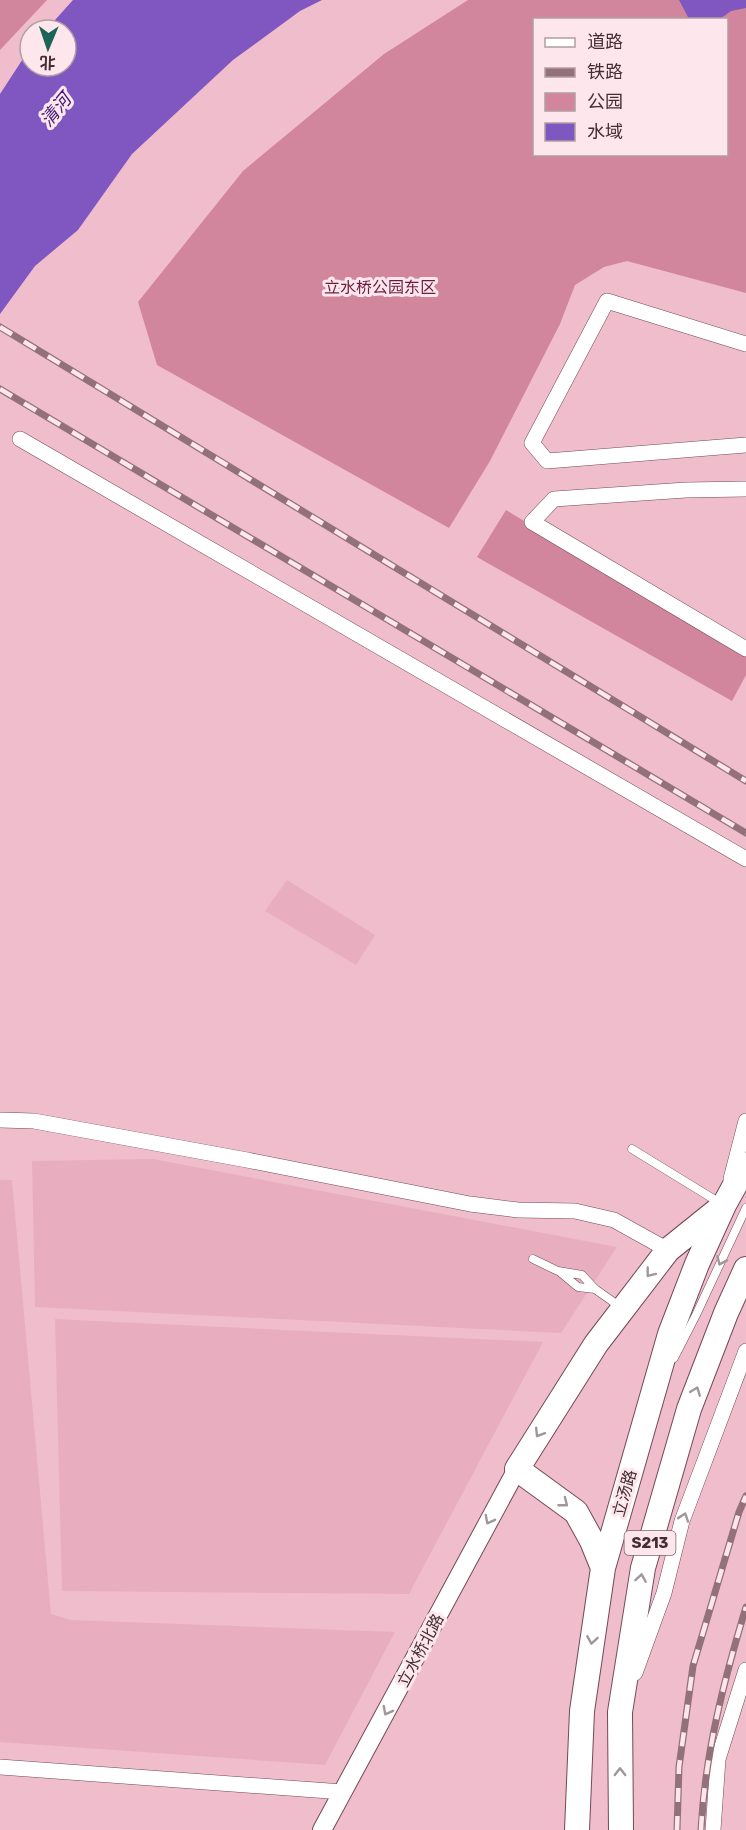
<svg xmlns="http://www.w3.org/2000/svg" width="746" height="1830" font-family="Rubik,'Noto Sans SC',sans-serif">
  <rect width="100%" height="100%" fill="#f0bdcc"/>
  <path fill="#e8aebf" d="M 287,880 L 375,935 L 356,965 L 265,911 Z
    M 153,1159 L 617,1247 L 561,1333 L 35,1307 L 32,1161 Z
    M 0,1180 L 12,1180 L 51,1614 L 71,1620 L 395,1632 L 325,1765 L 0,1742 Z
    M 55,1319 L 543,1342 L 409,1594 L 62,1591 Z"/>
  <path fill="#d2869e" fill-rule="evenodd" d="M 0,0 L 47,0 L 0,50 Z
    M 468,0 L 746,0 L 746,293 L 627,261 L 604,267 L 575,285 L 560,324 L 490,461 L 449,528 L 157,365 L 138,302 L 243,171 L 384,54 ZM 534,20 L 726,20 L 726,154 L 534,154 Z
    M 506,510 L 746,656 L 746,675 L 732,701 L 477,557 Z"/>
  <path fill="#8057c0" d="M 73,0 L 322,0 L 300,11 L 233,60 L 132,154 L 78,230 L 35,266 L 0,314 L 0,94 L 30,48 L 30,66 L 66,66 L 66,30 L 46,30 Z
    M 679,0 L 746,0 L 746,8 L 731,11 L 720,19 L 689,19 Z"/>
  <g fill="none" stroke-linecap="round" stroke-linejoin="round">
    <defs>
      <path id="service" d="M 632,1149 L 720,1203
        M 533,1259 L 558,1271 L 582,1275 L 595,1289 L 622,1308
        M 560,1272 L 578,1287 L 595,1289
        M 674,1358 L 696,1315 L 746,1208"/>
      <path id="minor" d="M 746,344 L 607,301 L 532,443 L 547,461 L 746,445
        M 20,439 L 746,859
        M 746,489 L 686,490 L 554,499 L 532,522 L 746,649
        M 0,1120 L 34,1121 L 247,1160 L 470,1204 L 518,1210 L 575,1211 L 614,1220 L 668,1250
        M 731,1179 L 746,1121
        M 635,1673 L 664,1593 L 682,1521 L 746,1351
        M 0,1767 L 343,1792
        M 713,1830 L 718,1759 L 746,1670"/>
      <path id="tertiary" d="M 322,1830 L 517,1469"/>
      <path id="primary" d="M 603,1568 L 592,1541 L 576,1512 L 517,1469 L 596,1344 L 668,1250 L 719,1209
        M 577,1830 L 582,1711 L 603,1568 L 670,1334 L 697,1264 L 724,1205 L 746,1165
        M 621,1830 L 620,1712 L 643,1568 L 689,1409 L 726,1313 L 746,1269"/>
    </defs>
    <use href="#service" stroke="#744957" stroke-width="9"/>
    <use href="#minor" stroke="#744957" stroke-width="16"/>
    <use href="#tertiary" stroke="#744957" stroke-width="20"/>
    <use href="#primary" stroke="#744957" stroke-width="26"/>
    <use href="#service" stroke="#fff" stroke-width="8"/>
    <use href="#minor" stroke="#fff" stroke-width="15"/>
    <use href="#tertiary" stroke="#fff" stroke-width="18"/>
    <use href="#primary" stroke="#fff" stroke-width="24"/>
    <defs>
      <path id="rail" d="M 0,327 L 746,781
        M 0,389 L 746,833
        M 677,1830 L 679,1767 L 693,1666 L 739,1512 L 746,1496
        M 701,1830 C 705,1753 724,1680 746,1607"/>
    </defs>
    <use href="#rail" stroke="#93717b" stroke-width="7"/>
    <use href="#rail" stroke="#fde7ed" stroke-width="4.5" stroke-dasharray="14" stroke-linecap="butt"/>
  </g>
  <defs><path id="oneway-chevron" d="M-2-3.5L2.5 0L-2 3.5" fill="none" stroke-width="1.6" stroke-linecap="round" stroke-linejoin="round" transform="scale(1.5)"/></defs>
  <g stroke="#a0979a">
    <use href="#oneway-chevron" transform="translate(721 1261) rotate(114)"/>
    <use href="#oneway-chevron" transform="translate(650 1273) rotate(128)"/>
    <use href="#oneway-chevron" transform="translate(696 1391) rotate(-69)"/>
    <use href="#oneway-chevron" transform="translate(539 1433) rotate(122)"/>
    <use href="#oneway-chevron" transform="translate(564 1503) rotate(38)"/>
    <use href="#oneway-chevron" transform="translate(684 1517) rotate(-71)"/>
    <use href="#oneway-chevron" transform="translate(489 1520) rotate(118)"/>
    <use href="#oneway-chevron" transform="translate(641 1578) rotate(-81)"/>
    <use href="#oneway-chevron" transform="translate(592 1640) rotate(99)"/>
    <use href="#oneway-chevron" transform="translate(387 1711) rotate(118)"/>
    <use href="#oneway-chevron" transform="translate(620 1772) rotate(-90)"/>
  </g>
  <g text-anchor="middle" stroke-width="6" stroke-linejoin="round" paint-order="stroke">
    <rect fill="#fde7ed" stroke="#7a666c" stroke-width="1.5" x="624.5" y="1531" width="51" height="24" rx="4.5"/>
    <g font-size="15" font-weight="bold" fill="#422f35">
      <text x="650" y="1548">S213</text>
    </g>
    <g font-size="16" fill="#6a1c3c" stroke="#fde7ed">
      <text x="380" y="293">立水桥公园东区</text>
    </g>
    <g font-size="16" fill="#422f35" stroke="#fde7ed">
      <text transform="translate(624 1493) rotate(-74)" y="6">立汤路</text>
      <text transform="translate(420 1650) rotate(-62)" y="6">立水桥北路</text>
    </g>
    <g font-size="18" font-style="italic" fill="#431576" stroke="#fde7ed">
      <text transform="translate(56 110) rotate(-50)" y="6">清河</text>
    </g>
  </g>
  <rect x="533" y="18" width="195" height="138" fill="#fde7ed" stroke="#b29da3" stroke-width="1.5"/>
  <rect x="545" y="38" width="30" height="9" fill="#ffffff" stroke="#b29da3" stroke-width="1.5"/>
  <text x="587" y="48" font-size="18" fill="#422f35">道路</text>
  <rect x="545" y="68" width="30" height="9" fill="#93717b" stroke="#b29da3" stroke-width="1.5"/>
  <text x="587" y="78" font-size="18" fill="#422f35">铁路</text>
  <rect x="545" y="93" width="30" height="18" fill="#d2869e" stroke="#b29da3" stroke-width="1.5"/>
  <text x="587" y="108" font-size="18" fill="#422f35">公园</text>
  <rect x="545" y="123" width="30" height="18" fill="#8057c0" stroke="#b29da3" stroke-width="1.5"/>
  <text x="587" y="138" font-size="18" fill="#422f35">水域</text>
  <g transform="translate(48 48) rotate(182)"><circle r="28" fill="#fde7ed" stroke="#b29da3" stroke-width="1.5"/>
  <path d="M0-4.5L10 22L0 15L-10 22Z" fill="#1d6458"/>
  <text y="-9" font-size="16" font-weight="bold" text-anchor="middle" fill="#422f35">北</text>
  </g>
</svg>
